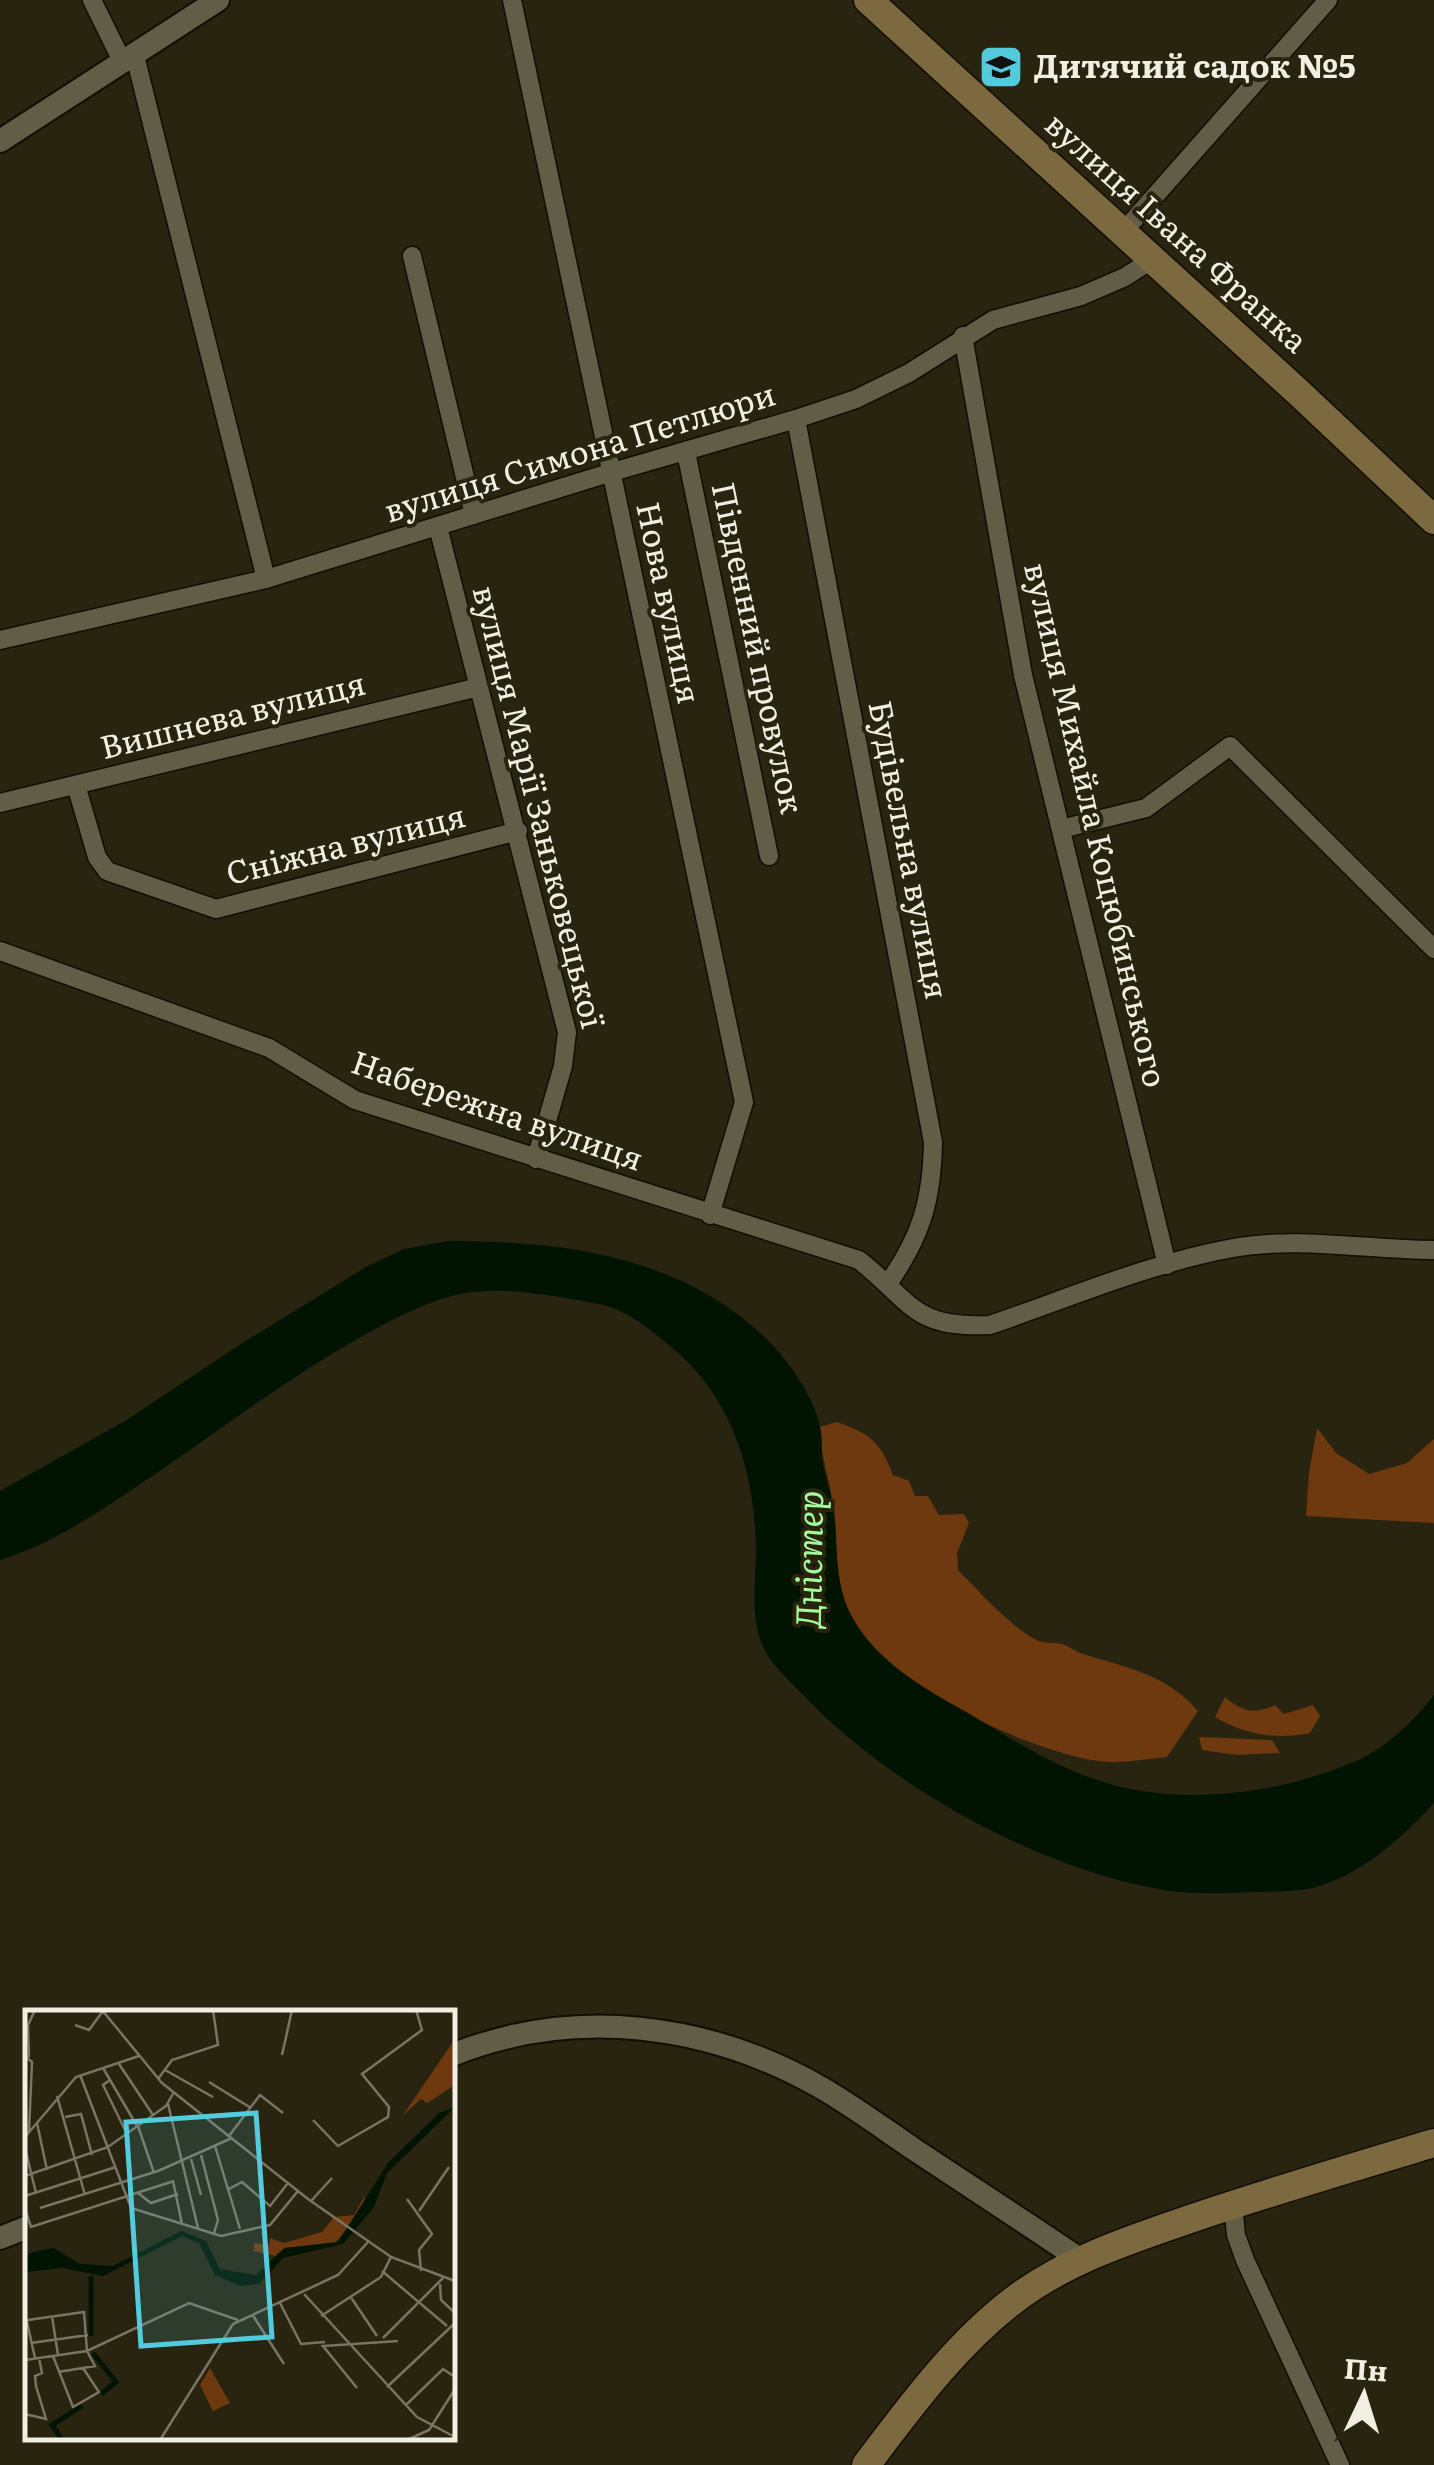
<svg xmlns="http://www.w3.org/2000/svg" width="1434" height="2465" font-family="Literata,serif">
  <rect width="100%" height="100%" fill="#282410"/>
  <path fill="#6e390f" d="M 837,1422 C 870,1434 880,1441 893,1475 L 909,1481 L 915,1496 L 928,1496 L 939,1515 L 964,1514 L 969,1523 L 957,1553 L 958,1570 C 979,1591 1013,1630 1039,1641 C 1046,1644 1055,1642 1062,1644 C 1069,1646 1076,1652 1083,1654 C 1128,1668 1166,1674 1198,1711 L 1167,1757 C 1145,1759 1120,1764 1098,1761 C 1023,1749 893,1688 854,1620 C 833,1585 839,1547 834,1509 C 830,1481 820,1456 820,1427 Z
    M 1317,1428 L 1336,1453 L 1369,1474 L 1407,1463 L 1434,1439 L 1434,1523 L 1306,1516 L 1309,1473 Z
    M 1225,1697 C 1243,1712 1254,1715 1275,1705 L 1284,1714 L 1313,1705 L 1320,1716 L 1310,1733 C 1275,1740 1246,1735 1215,1717 Z
    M 1199,1737 L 1272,1740 L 1280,1753 L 1236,1755 L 1202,1750 Z"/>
  <path fill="#011301" d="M 449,1241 C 558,1241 676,1255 760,1333 C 784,1354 814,1395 820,1427 C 823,1439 821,1452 823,1465 C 828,1485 834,1503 835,1524 C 837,1557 836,1589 853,1619 C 877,1663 926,1689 968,1713 C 1013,1740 1059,1770 1110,1784 C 1187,1806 1281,1793 1354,1762 C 1385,1749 1414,1721 1434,1695 L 1434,1803 C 1401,1839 1361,1875 1313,1888 C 1295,1892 1275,1891 1257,1892 C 1226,1893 1194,1895 1164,1890 C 1039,1869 893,1788 806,1698 C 793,1684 778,1671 768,1656 C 749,1626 755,1589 756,1555 C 756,1480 736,1404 678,1353 C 655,1333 629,1310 599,1304 C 555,1296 504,1285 460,1294 C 423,1302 390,1321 357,1339 C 276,1385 202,1444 124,1495 C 85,1521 45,1546 0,1560 L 0,1491 L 125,1421 L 241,1344 L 366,1267 L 404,1249 Z"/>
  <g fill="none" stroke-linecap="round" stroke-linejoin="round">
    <defs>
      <path id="minor" d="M 92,0 L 122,61
        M 512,0 L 744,1102 L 710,1215
        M 134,52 L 266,579
        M 1123,232 L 1328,0
        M 412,256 L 474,515
        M 963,336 L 1023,675 L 1167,1265
        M 796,419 L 933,1142 C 932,1201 921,1237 887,1285
        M 686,452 L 769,856
        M 438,527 L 567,1032 L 563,1066 L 536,1159
        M 0,640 L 266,579 L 609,473 L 796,419 L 856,399 L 909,373 L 993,320 L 1081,296 L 1125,277 L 1153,259
        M 76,785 L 97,857 L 107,871 L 216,909 L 518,831
        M 0,803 L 479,687
        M 1061,829 L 1146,808 L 1230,746 L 1434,949
        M 0,951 L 269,1048 L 355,1100 L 859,1260 C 912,1302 913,1329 990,1325 C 1069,1298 1150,1263 1233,1248 C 1298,1236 1368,1250 1434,1250
        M 1233,2204 L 1236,2235 L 1245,2260 L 1340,2465"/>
      <path id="tertiary" d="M 0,141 L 218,0
        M 452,2055 C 574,2006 707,2023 820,2087 C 853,2106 884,2129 915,2150 C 971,2187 1026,2223 1081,2260
        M 0,2238 L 28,2227"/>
      <path id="secondary" d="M 868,0 L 1298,392 L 1434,520
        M 866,2465 C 910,2407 955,2345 1014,2300 C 1066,2260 1132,2239 1193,2218 C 1273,2191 1354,2167 1434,2143"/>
    </defs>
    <use href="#minor" stroke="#110d00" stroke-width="21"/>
    <use href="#tertiary" stroke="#110d00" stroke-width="26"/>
    <use href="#secondary" stroke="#110d00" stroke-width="31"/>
    <use href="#minor" stroke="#615d47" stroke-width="18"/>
    <use href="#tertiary" stroke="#615d47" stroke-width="22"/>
    <use href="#secondary" stroke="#7c693f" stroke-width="28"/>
  </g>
  <defs>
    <symbol id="school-square" viewBox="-11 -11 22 22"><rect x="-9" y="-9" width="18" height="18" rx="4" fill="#53cbdc" stroke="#282410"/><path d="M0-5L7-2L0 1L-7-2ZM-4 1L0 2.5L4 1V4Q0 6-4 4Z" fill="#111"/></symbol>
  </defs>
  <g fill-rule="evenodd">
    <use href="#school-square" x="976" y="42" width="50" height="50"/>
  </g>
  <g text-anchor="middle" stroke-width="8" stroke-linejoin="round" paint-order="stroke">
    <g font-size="32" font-weight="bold" fill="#f1eee2" stroke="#282410" text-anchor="start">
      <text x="1034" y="78">Дитячий садок №5</text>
    </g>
    <g font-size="32" fill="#f1eee2" stroke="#282410">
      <text transform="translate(1176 233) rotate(42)" y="11">вулиця Івана Франка</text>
      <text transform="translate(580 453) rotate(-17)" y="11">вулиця Симона Петлюри</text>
      <text transform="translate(668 603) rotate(78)" y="11">Нова вулиця</text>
      <text transform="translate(757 648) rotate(78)" y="11">Південний провулок</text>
      <text transform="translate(233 716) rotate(-14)" y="11">Вишнева вулиця</text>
      <text transform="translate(538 807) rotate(76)" y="11">вулиця Марії Заньковецької</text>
      <text transform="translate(1095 825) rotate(77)" y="11">вулиця Михайла Коцюбинського</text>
      <text transform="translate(346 845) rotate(-14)" y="11">Сніжна вулиця</text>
      <text transform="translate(908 850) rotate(79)" y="11">Будівельна вулиця</text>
      <text transform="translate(497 1111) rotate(19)" y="11">Набережна вулиця</text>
    </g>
    <g font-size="35" font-style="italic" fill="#a3fc99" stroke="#282410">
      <text transform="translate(810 1560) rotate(-89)" y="12">Дністер</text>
    </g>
  </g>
  <g transform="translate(25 2010)">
    <rect width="430" height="430" fill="#282410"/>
    <path d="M 430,29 L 430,75 L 402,93 L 396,89 L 378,105 ZM 339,187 L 341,195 L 310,233 L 259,238 L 250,246 L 229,241 L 229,233 L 244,235 L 245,228 L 259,233 L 297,222 L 309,207 L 329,205 ZM 185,358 L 205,393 L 188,401 L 175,375 Z" fill="#6e390f"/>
    <path d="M 430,97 L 362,163 L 349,197 L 318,234 L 258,248 L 234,274 L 215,276 L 190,265 L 174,233 L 157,226 L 78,266 L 37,258 L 0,262 L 0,245 L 16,240 L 29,238 L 55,254 L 88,256 L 156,221 L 181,231 L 195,259 L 231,265 L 260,238 L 313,232 L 363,153 L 414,103 Z" fill="#011301"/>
    <path fill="none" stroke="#011301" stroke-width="5" d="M 66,326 L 66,266M 68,343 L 91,372 L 76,384M 37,430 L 27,415 L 57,396"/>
    <path fill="none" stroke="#787564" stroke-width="2.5" d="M 77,0 L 137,73 L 283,189 L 366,247 L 430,271M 50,15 L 64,20 L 78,1M 257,45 L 267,0M 0,46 L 7,52 L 4,122M 4,47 L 3,15 L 10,0M 94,54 L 128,105M 78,58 L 112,116M 140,60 L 188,87M 55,65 L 106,198 L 196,226 L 245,215 L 273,181M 133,69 L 147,50 L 193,35 L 188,0M 85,70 L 78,75 L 102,124M 184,72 L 226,98M 32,86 L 60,185M 143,94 L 173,218M 40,107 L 56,104 L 67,145M 288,110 L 313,136 L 363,107 L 364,97 L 337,64 L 397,20 L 391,0M 12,113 L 22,160M 113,116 L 129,163M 204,126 L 235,85 L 258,103M 0,127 L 51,67 L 114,46M 190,136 L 215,219M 0,138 L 11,183M 176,145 L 193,210 L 189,223M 166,149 L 176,185M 0,166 L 83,137 L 141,96 L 149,82M 148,171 L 157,214M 202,180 L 217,172 L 245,196 L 263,173M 113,183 L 126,193 L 153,184M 0,186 L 91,157M 382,189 L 407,224 L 394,240 L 396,261M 286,191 L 307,168M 15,198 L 133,161 L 207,128M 0,199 L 6,217 L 149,171M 394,201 L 424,157M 357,261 L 422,316M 415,274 L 416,290 L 430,303M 279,284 L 392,407 L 430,427M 325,286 L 352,326M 255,293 L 276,334 L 300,332M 0,303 L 10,348M 227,304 L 259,354M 27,306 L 33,345M 296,306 L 356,267 L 366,247M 3,310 L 59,302 L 62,341M 358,328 L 418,268M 6,333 L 63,325M 28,346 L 48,397 L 74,382 L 58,358M 0,350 L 62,341 L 164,293 L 213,310M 33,362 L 70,356 L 62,341M 362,377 L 430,313M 332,378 L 298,336 L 373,331M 381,395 L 418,359 L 430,367M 0,404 L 21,409 L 11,376 L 10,366 L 17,363 L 14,348M 135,430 L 208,314 L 313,265 L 343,232M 382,430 L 404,420 L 430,379"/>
    <path fill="#53cbdc" fill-opacity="0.15" stroke="#53cbdc" stroke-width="5" d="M 231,103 L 247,327 L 116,336 L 101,112 Z"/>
    <rect width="430" height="430" fill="none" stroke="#f1eee2" stroke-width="5"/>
  </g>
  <g transform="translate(1364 2395) rotate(4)" stroke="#282410" stroke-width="8" paint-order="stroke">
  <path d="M0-8L18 38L0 25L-18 38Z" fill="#f1eee2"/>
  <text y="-15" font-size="28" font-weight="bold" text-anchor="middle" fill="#f1eee2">Пн</text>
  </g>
</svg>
